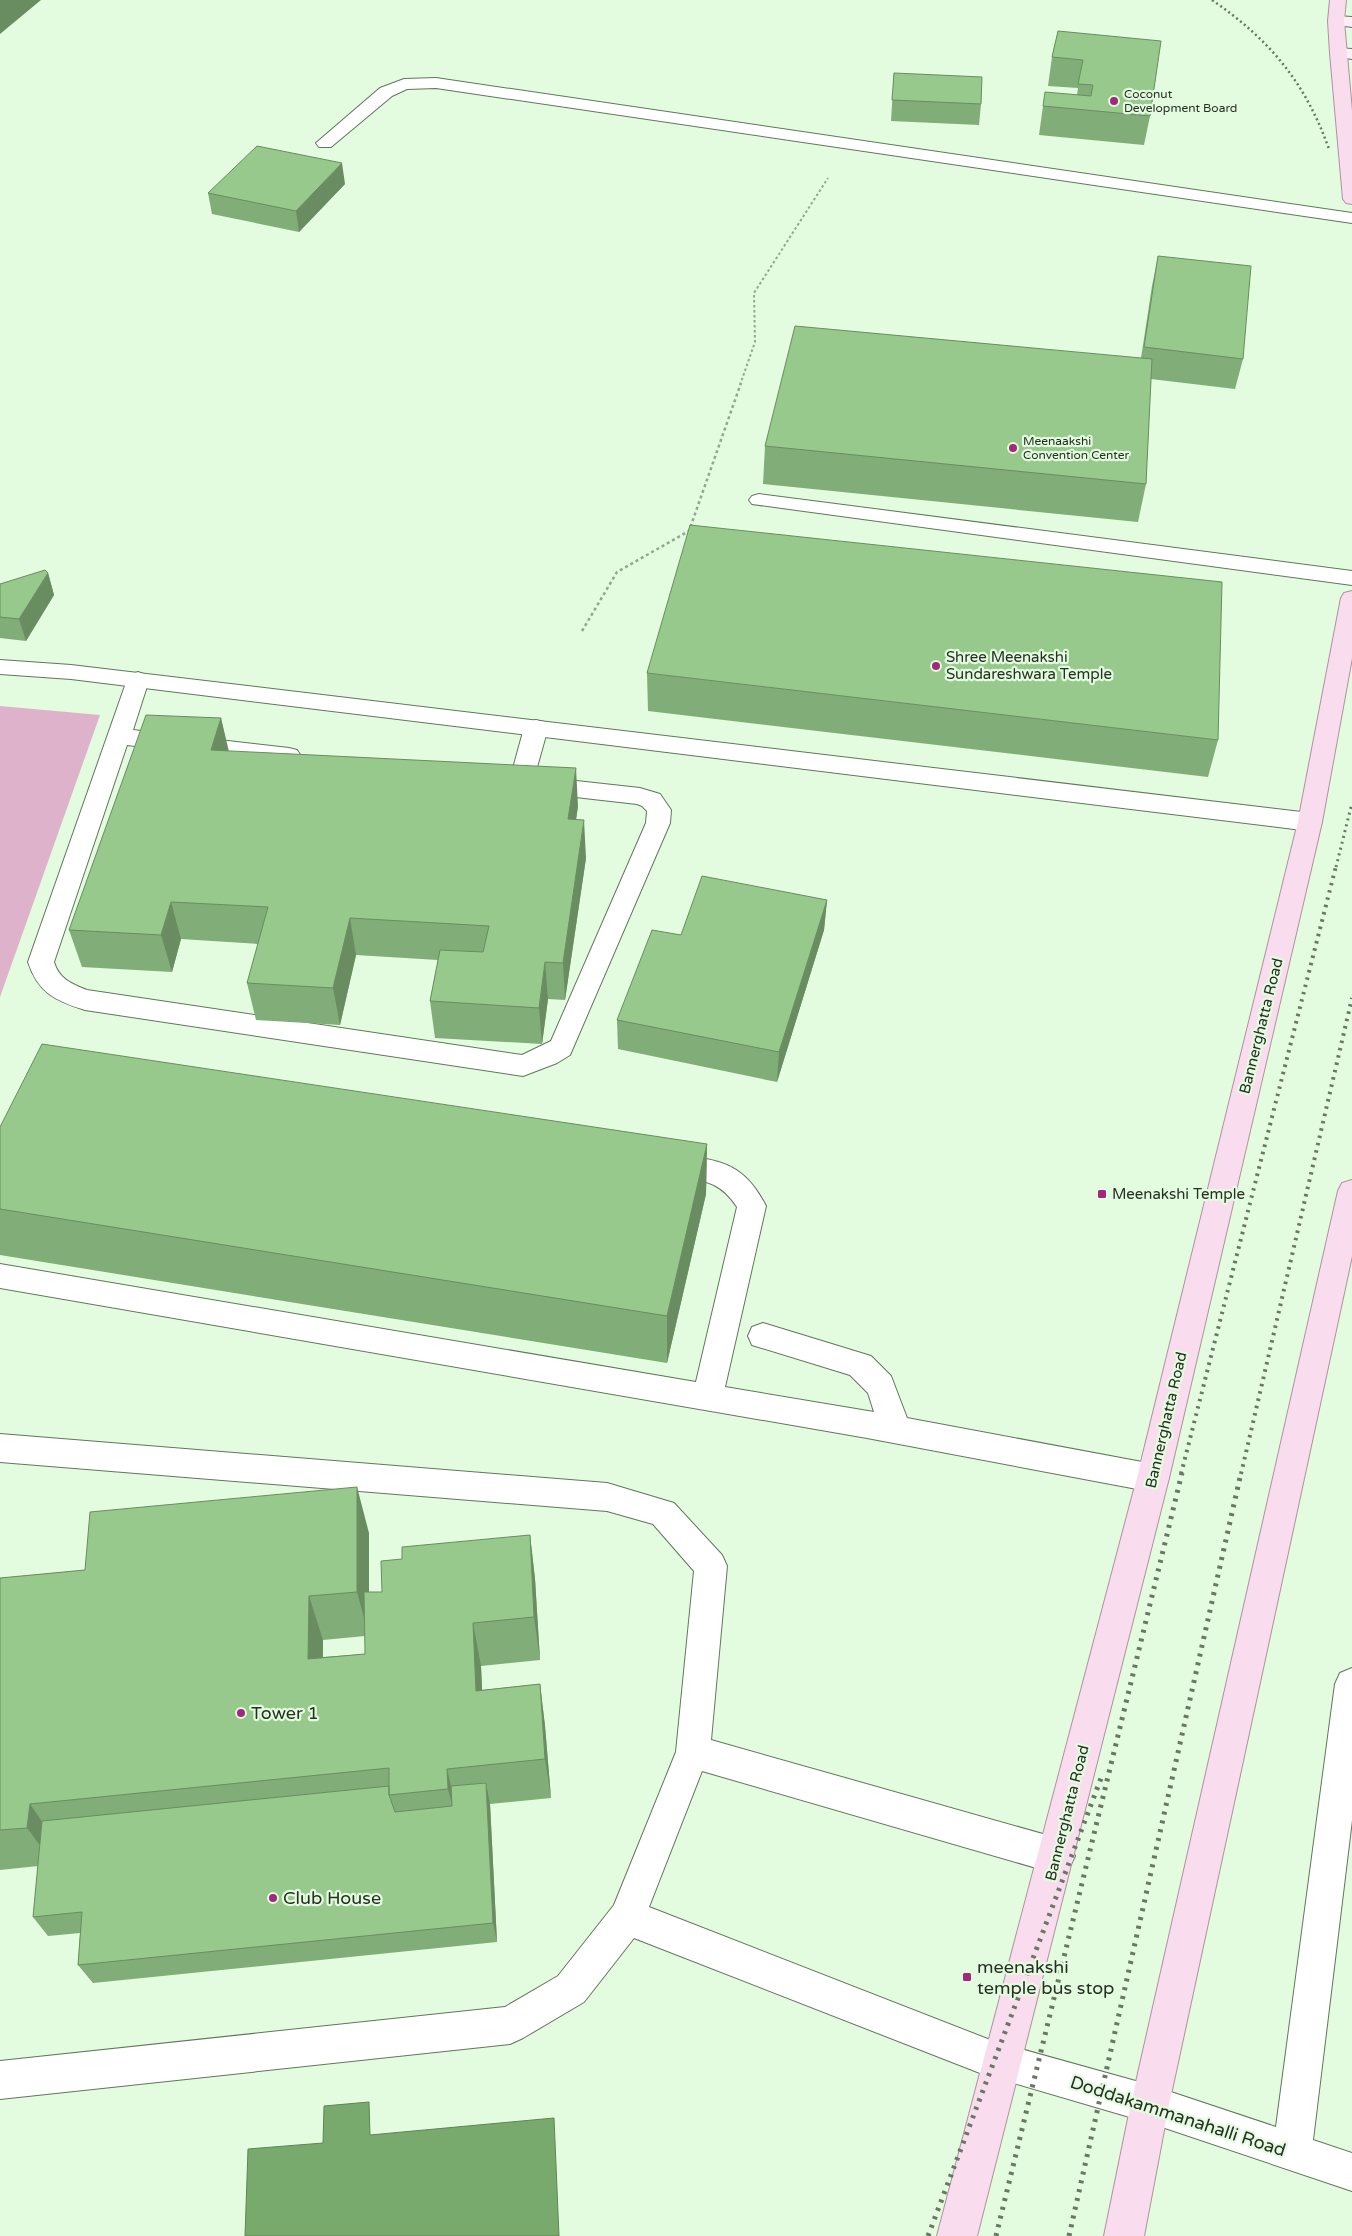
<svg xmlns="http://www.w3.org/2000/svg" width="1352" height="2236" font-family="'Varela Round',sans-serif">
  <rect width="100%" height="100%" fill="#e3fbde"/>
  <path fill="#dfb2cc" d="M 0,706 L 100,715 L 0,997 Z"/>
  <path fill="#78aa6d" stroke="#5f8557" d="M 369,2102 L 370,2135 L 554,2118 L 559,2236 L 245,2236 L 248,2149 L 323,2143 L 324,2106 Z"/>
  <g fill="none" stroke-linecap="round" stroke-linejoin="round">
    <defs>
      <path id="service" d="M 436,78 L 1352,213 L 1352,223 L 436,88 L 407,89 L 392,96 L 331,147 L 319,147 L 316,143 L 380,88 L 404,79 Z
        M 759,494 L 1352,571 L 1352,585 L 752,504 L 749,500 L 752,496 Z
        M 138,672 L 146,675 L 149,680 L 133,730 L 289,748 L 297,750 L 301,756 L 297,762 L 289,764 L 127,745 L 54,962 C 59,979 72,984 87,990 L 522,1055 L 551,1041 L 646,823 L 647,811 L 642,806 L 637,804 L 540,793 L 532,791 L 530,788 L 521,791 L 513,789 L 509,783 L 524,728 L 528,722 L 536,720 L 544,722 L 548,728 L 534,778 L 540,777 L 640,788 L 660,794 L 671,810 L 670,823 L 570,1055 L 557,1063 L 523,1076 L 85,1010 C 56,1001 38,993 28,962 L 127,680 L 130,675 Z
        M 669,1153 C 717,1161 742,1159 766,1206 L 725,1387 L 874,1412 L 868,1393 L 850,1375 L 752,1345 L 748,1336 L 752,1327 L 763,1323 L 871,1356 L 891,1376 L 907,1418 L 1153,1464 L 1164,1468 L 1169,1478 L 1164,1488 L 1153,1492 L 867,1438 L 0,1288 L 0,1264 L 696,1382 L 737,1207 C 715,1173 693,1183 659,1172 L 655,1164 L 659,1156 Z"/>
      <path id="minor" d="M 0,1434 L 607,1483 L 674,1503 L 722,1555 L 727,1566 L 711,1740 L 1057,1838 L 1069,1844 L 1075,1856 L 1069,1868 L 1057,1874 L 702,1771 L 649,1907 L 1016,2050 L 1022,2063 L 1016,2076 L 1003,2082 L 634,1938 L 584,2002 L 523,2038 L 510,2044 L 0,2099 L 0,2061 L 505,2007 L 558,1976 L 614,1905 L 676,1752 L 694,1571 L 653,1524 L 607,1511 L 0,1462 Z"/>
      <path id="tertiary" d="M 0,660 L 71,665 L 1310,813 L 1319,816 L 1322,822 L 1319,828 L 1310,831 L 71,679 L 0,674 Z
        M 1352,1668 L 1352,1820 L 1313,2140 L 1352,2153 L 1352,2191 L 1150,2123 L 990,2076 L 984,2063 L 990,2050 L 1003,2044 L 1150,2085 L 1276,2127 L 1335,1684 L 1340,1673 Z"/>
      <path id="secondary" d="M 1336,16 L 1352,17 L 1352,27 L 1330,24 L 1328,21 L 1330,18 Z
        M 1338,48 L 1352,49 L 1352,59 L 1332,56 L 1330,53 L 1332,50 Z"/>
      <path id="primary" d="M 1330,0 L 1346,0 L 1344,21 L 1352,111 L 1352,204 L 1346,203 L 1343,199 L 1330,53 L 1328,21 Z
        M 1352,591 L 1352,658 L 1322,822 L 1169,1478 L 977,2236 L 937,2236 L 1137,1478 L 1298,822 L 1341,598 L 1344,593 Z
        M 1352,1180 L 1352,1256 L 1169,2104 L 1144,2236 L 1104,2236 L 1131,2104 L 1338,1191 L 1342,1183 Z"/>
    </defs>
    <use href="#service" stroke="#62765d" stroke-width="2"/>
    <use href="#minor" stroke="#62765d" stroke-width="2"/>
    <use href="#tertiary" stroke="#62765d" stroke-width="2"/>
    <use href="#secondary" stroke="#62765d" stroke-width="2"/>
    <use href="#primary" stroke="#ad92a0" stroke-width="2"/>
    <path stroke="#94a690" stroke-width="2" stroke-dasharray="2.5 2.5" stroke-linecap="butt" d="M 740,385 L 755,342 L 754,293 L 828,178"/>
    <path stroke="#94a690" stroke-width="2.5" stroke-dasharray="3 3" stroke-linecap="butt" d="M 582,631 L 617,572 L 689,531 L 741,383"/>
    <use href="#service" fill="#fff" fill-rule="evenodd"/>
    <use href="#minor" fill="#fff" fill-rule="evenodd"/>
    <use href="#tertiary" fill="#fff" fill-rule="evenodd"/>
    <use href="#secondary" fill="#fceef6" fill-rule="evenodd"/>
    <use href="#primary" fill="#f9ddee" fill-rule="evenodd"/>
    <path stroke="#697765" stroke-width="2.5" stroke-dasharray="2 3" stroke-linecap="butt" d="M 1212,0 C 1270,40 1305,82 1329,149"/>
    <path stroke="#697765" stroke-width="3" stroke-dasharray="2 4" stroke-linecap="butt" d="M 1336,867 L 1352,803"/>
    <path stroke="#697765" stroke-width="4" stroke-dasharray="2.5 5" stroke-linecap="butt" d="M 1181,1474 L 1336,866
      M 1241,1474 L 1352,998"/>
    <path stroke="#697765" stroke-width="5" stroke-dasharray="3 6" stroke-linecap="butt" d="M 928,2236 L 1103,1773
      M 996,2236 L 1182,1473
      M 1069,2236 L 1241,1473"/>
  </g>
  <path fill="#81ad78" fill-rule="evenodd" d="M 1058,31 L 1150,116 L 1144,145 L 1039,135 L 1043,106 L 1077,95 L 1078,88 L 1048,86 L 1052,57 Z
    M 894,73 L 981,104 L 979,125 L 891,121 Z
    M 345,184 L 299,232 L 212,214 L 208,193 Z
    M 1158,256 L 1243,359 L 1235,389 L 1151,379 L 1146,484 L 1138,522 L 763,484 L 765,446 L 1141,358 L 1152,286 Z
    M 48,573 L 54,595 L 26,641 L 0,638 L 0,584 Z
    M 647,673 L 1218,740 L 1208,777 L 648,711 Z
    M 221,718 L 228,751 L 578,806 L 576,819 L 586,858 L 565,1000 L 548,999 L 542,1044 L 435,1038 L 430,1001 L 438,960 L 356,955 L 340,1025 L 256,1020 L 247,983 L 258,944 L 181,939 L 172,972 L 82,967 L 69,930 Z
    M 827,900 L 824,930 L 777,1082 L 618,1049 L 617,1020 Z
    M 0,1127 L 707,1144 L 706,1194 L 667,1363 L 0,1255 Z
    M 369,1533 L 369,1592 L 382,1592 L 402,1559 L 530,1535 L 535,1579 L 540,1660 L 481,1666 L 482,1690 L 540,1684 L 545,1726 L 551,1798 L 490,1804 L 497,1942 L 93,1983 L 78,1965 L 80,1933 L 48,1936 L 33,1917 L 38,1866 L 0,1870 L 0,1578 L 85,1570 ZM 365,1636 L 365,1654 L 323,1657 L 323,1640 Z"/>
  <path fill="#698d61" d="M 0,0 L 41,0 L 0,34 Z
    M 342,163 L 345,184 L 299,232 L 296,211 Z
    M 48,573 L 54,595 L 26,641 L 19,619 Z
    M 221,718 L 230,756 L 211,750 Z
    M 576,768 L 578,806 L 571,856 L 568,819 Z
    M 584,820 L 586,858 L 565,1000 L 563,963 Z
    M 827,900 L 824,930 L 777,1082 L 779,1052 Z
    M 171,902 L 181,939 L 172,972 L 161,935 Z
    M 350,918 L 356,955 L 340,1025 L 333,988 Z
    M 545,962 L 548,999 L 542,1044 L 539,1008 Z
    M 707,1144 L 706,1194 L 667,1363 L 667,1316 Z
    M 357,1487 L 369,1533 L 369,1636 L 357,1592 Z
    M 530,1535 L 535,1579 L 540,1660 L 534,1617 Z
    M 309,1596 L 323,1640 L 322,1701 L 308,1659 Z
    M 473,1623 L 481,1666 L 484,1732 L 476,1691 Z
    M 540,1684 L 545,1726 L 551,1798 L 545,1759 Z
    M 447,1769 L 456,1807 L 458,1827 L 448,1789 Z
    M 486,1783 L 490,1804 L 497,1942 L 493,1923 Z
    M 30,1804 L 56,1842 L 54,1864 L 27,1828 Z"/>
  <path fill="#96c98b" stroke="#698d61" d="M 1058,31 L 1161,41 L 1150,116 L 1043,106 L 1045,92 L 1091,96 L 1093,85 L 1078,84 L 1083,60 L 1052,57 Z
    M 894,73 L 982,77 L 981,104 L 892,100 Z
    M 257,146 L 342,163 L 296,211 L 208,193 Z
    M 1158,256 L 1251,266 L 1243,359 L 1144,347 Z
    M 795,326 L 1152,359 L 1146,484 L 765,446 Z
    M 690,525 L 1222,582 L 1218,740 L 647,673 Z
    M 45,570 L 48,573 L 19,619 L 0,617 L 0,584 Z
    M 146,715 L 221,718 L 211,750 L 576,768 L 568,819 L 584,820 L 563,963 L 545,962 L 539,1008 L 430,1001 L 440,950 L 483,952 L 489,926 L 350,918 L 333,988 L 247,983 L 268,907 L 171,902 L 161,935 L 69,930 Z
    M 702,876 L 827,900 L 779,1052 L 617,1020 L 652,930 L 681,935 Z
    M 42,1044 L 707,1144 L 667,1316 L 0,1209 L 0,1127 Z
    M 357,1487 L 357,1592 L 309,1596 L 308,1659 L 365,1654 L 364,1592 L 382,1592 L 381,1561 L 402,1559 L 402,1547 L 530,1535 L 534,1617 L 473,1623 L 476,1691 L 540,1684 L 545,1759 L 447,1769 L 448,1789 L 389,1795 L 389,1768 L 30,1804 L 27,1828 L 0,1830 L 0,1578 L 85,1570 L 90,1512 Z
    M 486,1783 L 493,1923 L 78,1965 L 82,1912 L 33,1917 L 42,1821 L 389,1786 L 389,1795 L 395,1812 L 452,1806 L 451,1786 Z"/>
  <g fill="#a2287d" stroke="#e3fbde" stroke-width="2">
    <circle cx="1114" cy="101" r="5"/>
    <circle cx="1013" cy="448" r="5"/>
    <circle cx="936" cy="666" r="5"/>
    <rect x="1097" y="1189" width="10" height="10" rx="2.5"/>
    <circle cx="241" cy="1713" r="5"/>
    <circle cx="273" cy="1898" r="5"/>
    <rect x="962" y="1972" width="10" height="10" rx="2.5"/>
  </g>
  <g text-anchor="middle" stroke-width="4.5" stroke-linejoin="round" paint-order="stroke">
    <g font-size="12" fill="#262f24" stroke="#e3fbde" text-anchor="start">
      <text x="1124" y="98">Coconut<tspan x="1124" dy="14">Development Board</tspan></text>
      <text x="1023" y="445">Meenaakshi<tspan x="1023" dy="14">Convention Center</tspan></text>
    </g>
    <g font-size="15" fill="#262f24" stroke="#e3fbde" text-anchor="start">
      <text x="946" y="662">Shree Meenakshi<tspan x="946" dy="17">Sundareshwara Temple</tspan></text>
      <text x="1112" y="1199">Meenakshi Temple</text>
    </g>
    <g font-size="15" fill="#262f24" stroke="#e3fbde">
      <text transform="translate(1261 1026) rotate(-76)" y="5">Bannerghatta Road</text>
      <text transform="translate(1166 1420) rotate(-77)" y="5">Bannerghatta Road</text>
      <text transform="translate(1067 1813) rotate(-76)" y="5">Bannerghatta Road</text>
    </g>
    <g font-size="18" fill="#262f24" stroke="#e3fbde" text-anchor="start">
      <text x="251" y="1719">Tower 1</text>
      <text x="283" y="1904">Club House</text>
      <text x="977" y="1973">meenakshi<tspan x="977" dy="21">temple bus stop</tspan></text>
    </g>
    <g font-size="18" fill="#262f24" stroke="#e3fbde">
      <text transform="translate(1178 2116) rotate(18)" y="6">Doddakammanahalli Road</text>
    </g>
  </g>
</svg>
